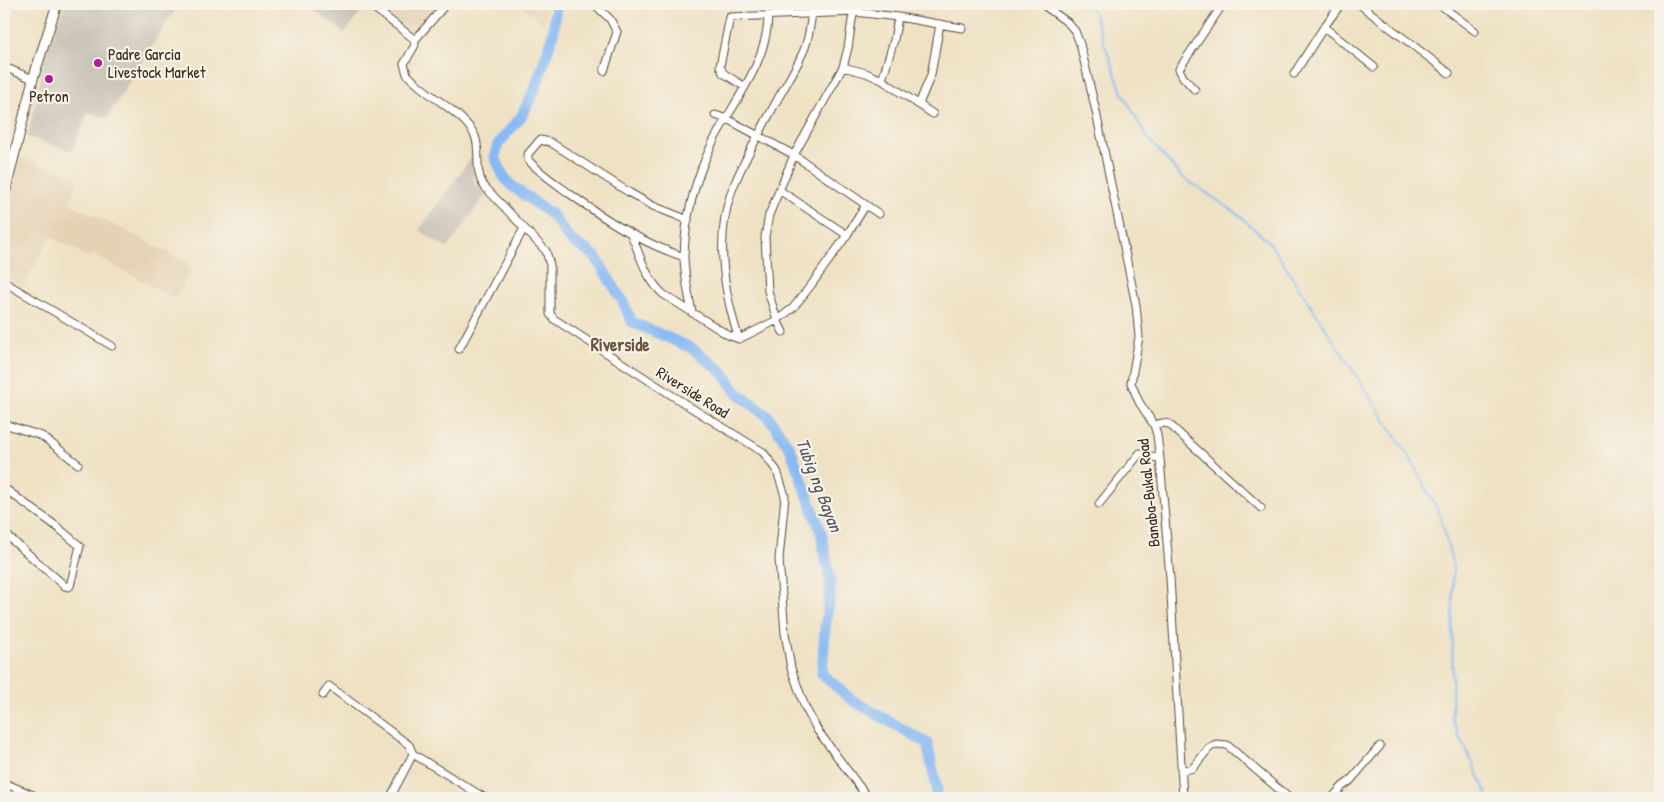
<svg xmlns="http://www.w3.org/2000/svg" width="1664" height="802" font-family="'Patrick Hand',sans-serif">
  <rect width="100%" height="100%" fill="#f7f3e8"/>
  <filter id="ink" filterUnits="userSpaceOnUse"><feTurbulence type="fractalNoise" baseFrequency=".02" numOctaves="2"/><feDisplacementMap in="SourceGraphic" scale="10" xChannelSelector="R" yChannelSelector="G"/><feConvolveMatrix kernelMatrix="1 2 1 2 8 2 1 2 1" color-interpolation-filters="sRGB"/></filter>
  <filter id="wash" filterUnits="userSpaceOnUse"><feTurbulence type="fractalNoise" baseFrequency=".0096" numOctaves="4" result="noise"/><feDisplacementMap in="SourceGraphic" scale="20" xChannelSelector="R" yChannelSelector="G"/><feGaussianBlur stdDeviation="1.12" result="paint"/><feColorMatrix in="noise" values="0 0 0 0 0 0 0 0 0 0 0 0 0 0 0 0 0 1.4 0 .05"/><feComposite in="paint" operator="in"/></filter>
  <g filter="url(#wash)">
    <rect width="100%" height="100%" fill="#efe2c4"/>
    <path fill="#e5d1b4" d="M 397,4 L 441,4 L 416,36 L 389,15 Z
      M 519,4 L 548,4 L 544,24 Z
      M 20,157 L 79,179 L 69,203 L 186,261 L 190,272 L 175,299 L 92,254 L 90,258 L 51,236 L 21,291 L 4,279 L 4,234 Z"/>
    <path fill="#cbc3b8" d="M 65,4 L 171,4 L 175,10 L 107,118 L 88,112 L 72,151 L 27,137 L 38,92 L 44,59 Z
      M 307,4 L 361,4 L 365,7 L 345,33 Z
      M 473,155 L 474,183 L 486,194 L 447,249 L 419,230 Z"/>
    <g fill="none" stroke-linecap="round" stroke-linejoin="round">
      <path stroke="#87b9f4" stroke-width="2" d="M 1090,4 L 1122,92 L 1146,136 L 1181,176 L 1235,212 L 1270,243 L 1410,458 L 1440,515 L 1453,566 L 1452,720 L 1489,798"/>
      <path stroke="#87b9f4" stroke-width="11" d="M 556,4 L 553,34 L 535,89 L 521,117 L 498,144 L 495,157 L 504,177 L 512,186 L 552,215 L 567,236 L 573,242 L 595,256 L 623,302 L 632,322 L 691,348 L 722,371 L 736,392 L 768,416 L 790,448 L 821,532 L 831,586 L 825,628 L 822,674 L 852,700 L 927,743 L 937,789 L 935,798"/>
    </g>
  </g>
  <g filter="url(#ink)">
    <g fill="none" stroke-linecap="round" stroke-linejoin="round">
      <defs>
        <path id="minor" d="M 369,4 L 414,39 L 415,45 L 404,64 L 407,74 C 424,95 464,112 475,136 C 481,151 474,168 483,185 L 546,251 L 550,265 L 550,314 L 554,319 L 690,407 L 763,452 L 777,471 L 785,496 L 779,559 L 785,633 L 791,668 L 805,707 L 818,731 L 868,798
          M 594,4 L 610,19 L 617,32 L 604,71
          M 1042,4 L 1067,22 L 1075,31 L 1080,44 L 1095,107 L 1136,305 L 1139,337 L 1131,383 L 1139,402 L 1154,425 L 1157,435 L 1160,459 L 1170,578 L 1183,798
          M 1359,4 L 1449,73
          M 1439,4 L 1475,31
          M 1324,27 L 1374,67
          M 414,41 L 446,4
          M 4,67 L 33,79
          M 843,67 L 866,73 L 882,80 L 933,114
          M 1294,74 L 1324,27 L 1341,4
          M 882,80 L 894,40 L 898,17
          M 745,87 L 723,73 L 720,66 L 730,17 L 855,12 L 898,17 L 962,28
          M 1195,90 L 1183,77 L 1179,69 L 1223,4
          M 919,104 L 931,75 L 940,24
          M 715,115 L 727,119 L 794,155 L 879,214
          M 779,190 L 847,235
          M 631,234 C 640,255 646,279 663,294 L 728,335 L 739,339 L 777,320 L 793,308 L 812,284 L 847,235 L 866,205
          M 684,257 C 642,243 606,220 570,194 C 555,183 540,173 528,160 L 528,154 L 540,140 L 550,142 L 630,193 L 653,206 L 688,220
          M 4,282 L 112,346
          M 692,313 C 689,295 684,275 684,256 C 685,217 696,177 713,142 C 734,101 768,62 768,15
          M 783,332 L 777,320 L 768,291 L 765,237 L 769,215 L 794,155 L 843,67 L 848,48 L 852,20 L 856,4
          M 739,339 C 724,293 715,240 731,193 C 742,162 760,133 775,104 C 785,86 796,69 804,50 C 809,39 810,26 812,13
          M 459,349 L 524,228
          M 4,424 L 42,436 L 78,464
          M 1154,425 L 1163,423 L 1169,424 L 1261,508
          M 4,488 L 56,526 L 80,546 L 70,586 L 68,587 L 65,586 L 4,533
          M 1099,504 L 1140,453 L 1160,459
          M 323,695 L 329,686 L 409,745 L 413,754 L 485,798
          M 1181,771 L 1193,768 L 1209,748 L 1216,744 L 1227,745 L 1289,798
          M 4,783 L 40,798
          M 390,798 L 413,754
          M 1332,798 L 1343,786 L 1350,781 L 1380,746"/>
        <path id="major" d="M 4,197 L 33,79 L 57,4"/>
      </defs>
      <use href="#minor" stroke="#564637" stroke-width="9"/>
      <use href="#major" stroke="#564637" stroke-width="11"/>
      <use href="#minor" stroke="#fff" stroke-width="7"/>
      <use href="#major" stroke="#fff" stroke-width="9"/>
    </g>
  </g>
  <g fill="#b5179e" stroke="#f7f3e8" stroke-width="2">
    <circle cx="98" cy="63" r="5"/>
    <circle cx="49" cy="79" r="5"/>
  </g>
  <g text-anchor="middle" stroke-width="4.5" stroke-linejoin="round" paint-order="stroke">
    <g font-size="16" fill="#3b2a1e" stroke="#f7f3e8" text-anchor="start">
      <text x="108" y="60">Padre Garcia<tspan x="108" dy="18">Livestock Market</tspan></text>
      <text x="49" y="102" text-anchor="middle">Petron</text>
    </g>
    <g font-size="16" fill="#3b2a1e" stroke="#f7f3e8">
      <text transform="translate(693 392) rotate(32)" y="6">Riverside Road</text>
      <text transform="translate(1148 493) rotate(-96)" y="6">Banaba-Bukal Road</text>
    </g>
    <g font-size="18" font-weight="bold" fill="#6f533f" stroke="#f7f3e8">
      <text x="620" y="351">Riverside</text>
    </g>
    <g font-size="18" font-style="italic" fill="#52555e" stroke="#f7f3e8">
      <text transform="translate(819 485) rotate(69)" y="6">Tubig ng Bayan</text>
    </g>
  </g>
  <rect width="1664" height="802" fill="none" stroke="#f7f3e8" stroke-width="20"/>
</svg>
